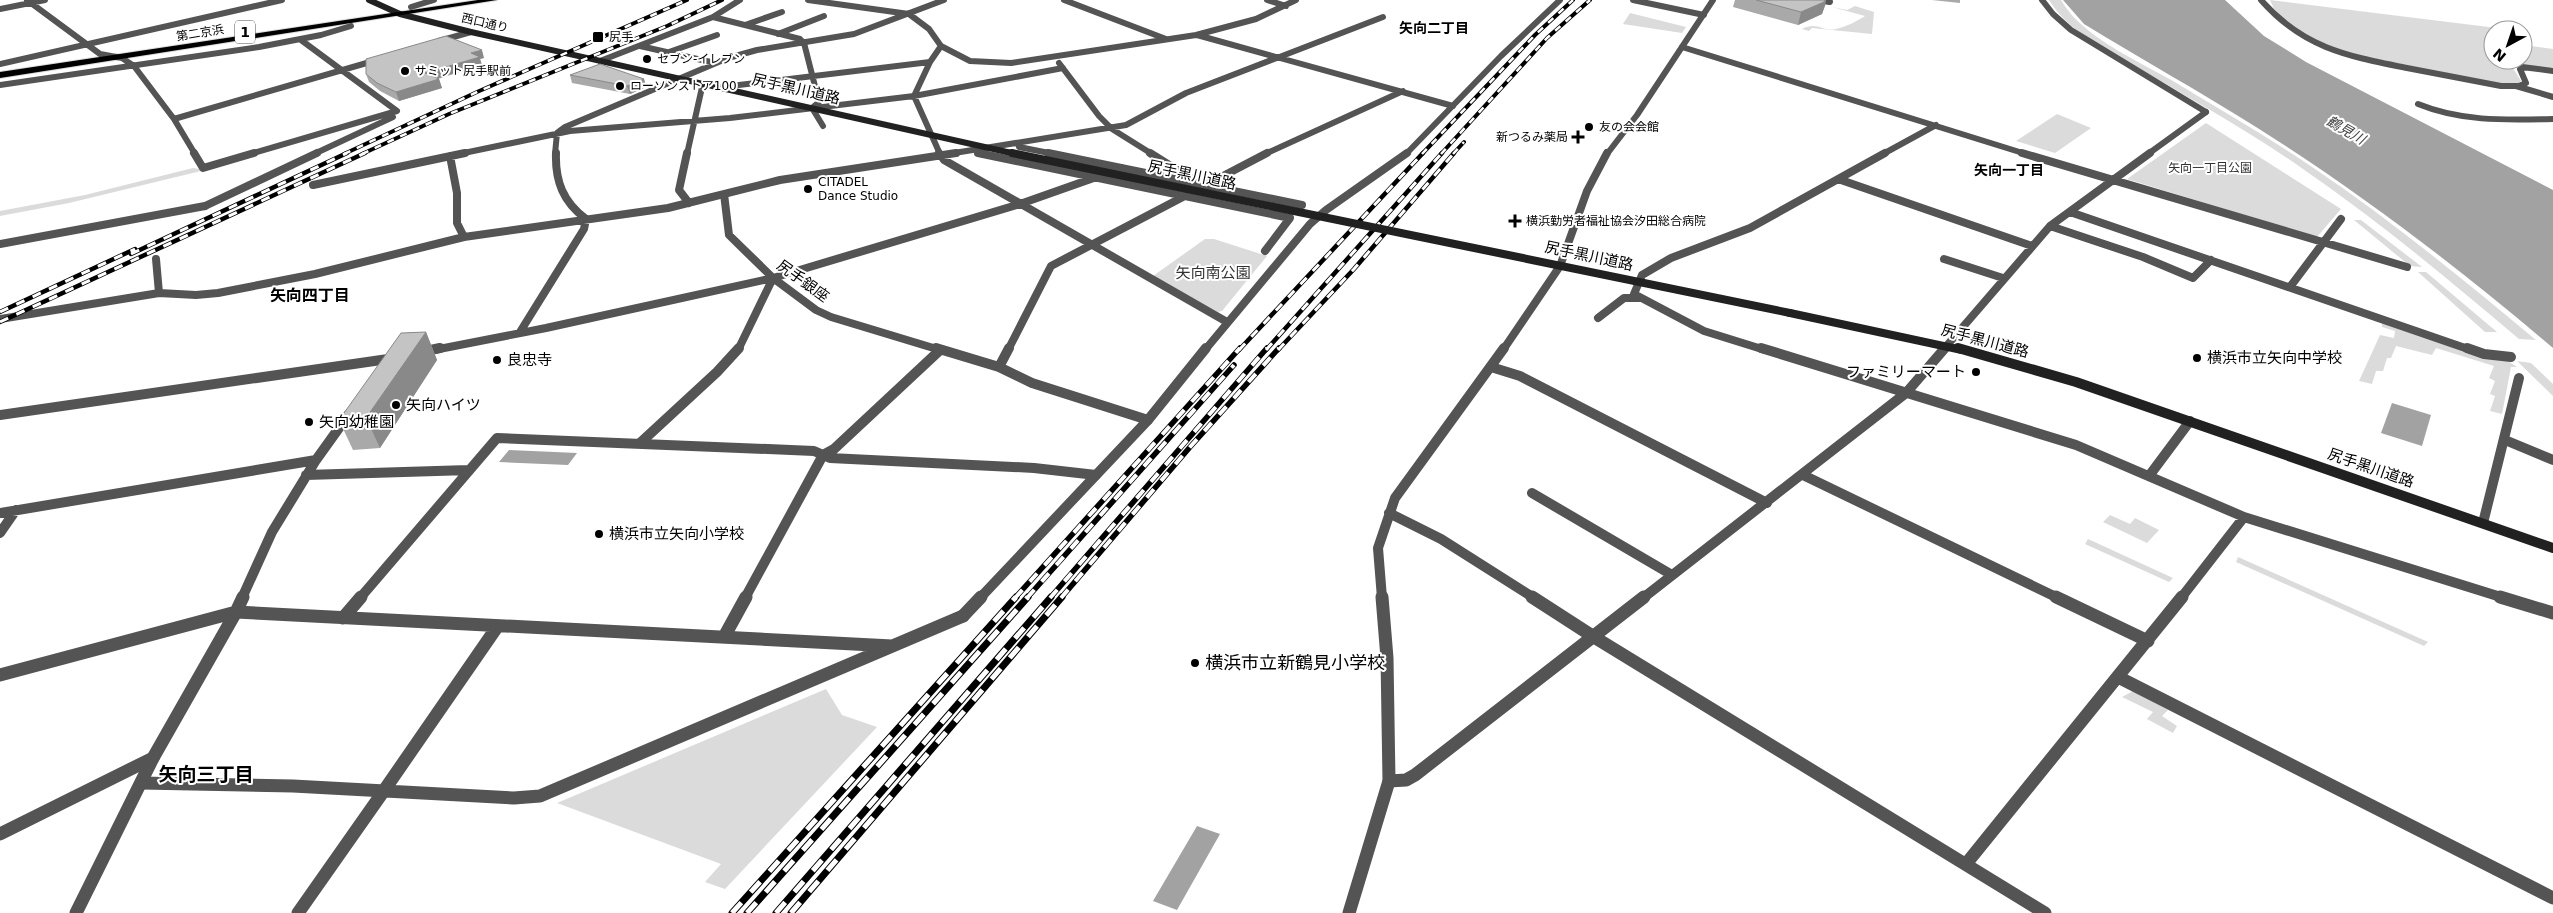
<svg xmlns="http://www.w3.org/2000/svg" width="2553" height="913" font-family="'DejaVu Sans','Noto Sans JP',sans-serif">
  <rect width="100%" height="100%" fill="#fff"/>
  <path fill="#dbdbdb" d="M 2049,0 L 2061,0 C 2081,36 2138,61 2173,81 C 2220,110 2269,137 2315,169 C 2392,221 2464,280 2536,340 L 2519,339 C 2449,280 2379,221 2303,169 C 2259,138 2213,112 2168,85 C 2130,63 2072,38 2049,0 Z
    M 2270,0 L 2513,30 L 2493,30 L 2493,60 L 2523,60 L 2523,45 L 2553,49 L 2553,70 L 2515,66 L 2513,68 L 2521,81 L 2519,83 L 2507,85 L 2331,50 L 2293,27 L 2276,13 Z
    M 1855,6 L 1874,12 L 1872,34 L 1812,28 L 1809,31 L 1802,29 C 1817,21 1822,32 1836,29 C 1846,27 1857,21 1865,16 L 1832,7 L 1847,10 Z
    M 1630,13 L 1686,27 L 1682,33 L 1623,24 Z
    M 2057,114 L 2091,128 L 2055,153 L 2016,141 Z
    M 2206,123 L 2341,209 L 2317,237 L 2127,179 Z
    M 193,168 L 205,170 L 69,203 L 0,216 L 0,211 L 85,195 Z
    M 2354,220 L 2361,220 L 2422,267 L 2410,266 Z
    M 1205,239 L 1214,239 L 1267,256 L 1222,311 L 1218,312 L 1153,276 Z
    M 2418,272 L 2426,272 L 2497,332 L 2485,332 Z
    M 2382,322 L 2508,361 L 2517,367 L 2511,367 L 2502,414 L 2490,411 L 2495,396 L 2490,394 L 2495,381 L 2489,378 L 2494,366 L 2436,348 L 2432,355 L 2396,346 L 2391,358 L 2387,358 L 2383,371 L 2376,371 L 2372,384 L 2359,381 L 2380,335 L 2394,338 L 2395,331 L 2382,327 Z
    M 2517,361 L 2531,363 L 2553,384 L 2553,396 Z
    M 2110,515 L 2130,524 L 2135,518 L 2159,530 L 2147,543 L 2103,522 Z
    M 2088,539 L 2173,578 L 2169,582 L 2085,544 Z
    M 2238,557 L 2428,642 L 2424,646 L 2236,562 Z
    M 826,689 L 842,715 L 877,727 L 725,889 L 705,882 L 721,864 L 557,803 Z
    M 2133,691 L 2168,710 L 2162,716 L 2177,726 L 2173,733 L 2147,719 L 2153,712 L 2122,697 Z"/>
  <path fill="#a2a2a2" d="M 2063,0 L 2225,0 L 2264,36 L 2306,62 L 2553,190 L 2553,348 C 2459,268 2361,193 2256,127 C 2199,91 2141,59 2084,24 Z
    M 2392,403 L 2431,415 L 2422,446 L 2381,433 Z
    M 509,450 L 577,453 L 568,465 L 499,462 Z
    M 1197,826 L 1220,834 L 1177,910 L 1153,901 Z"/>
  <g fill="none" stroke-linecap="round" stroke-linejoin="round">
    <defs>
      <path id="trunk" d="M 478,0 L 497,0 L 0,78 L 0,72 Z"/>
    </defs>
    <use href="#trunk" stroke="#dbdbdb" stroke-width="2"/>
    <path stroke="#545454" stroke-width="6" d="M 27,0 L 100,54 L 122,58 L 134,66 L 174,119 L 195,154
      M 740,0 L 713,17 L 800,39 L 804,43 L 819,102 L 812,108 L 823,126
      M 808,0 L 909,14 L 929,29 L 941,46 L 930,62 L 914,96 L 940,154
      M 1064,0 L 1166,39
      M 1267,0 L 1286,6
      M 1633,0 L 1704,15
      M 1814,0 L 1830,2
      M 2261,0 C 2303,48 2347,56 2407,68 C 2438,74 2470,80 2501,86 L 2519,86 L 2526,83 L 2520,69 L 2522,67 L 2553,71
      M 411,7 L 434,0
      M 0,9 L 45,0
      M 745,25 L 782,12
      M 778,34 L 824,16
      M 1197,35 L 1453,106
      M 301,40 L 397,111
      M 439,41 L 471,32
      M 640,46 L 715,63
      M 941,46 L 970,61 L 1011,63 L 1196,35 L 1256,19 L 1296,0
      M 1682,47 L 2026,154
      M 669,52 L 717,35
      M 600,61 L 713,17
      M 1059,63 L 1099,116 L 1112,129 L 1152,154
      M 0,64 L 282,0
      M 0,85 L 259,47 L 321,35 L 351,26
      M 2516,86 L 2553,97
      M 722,87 L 930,62
      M 2418,104 C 2462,122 2507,120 2553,119
      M 174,119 L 377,60
      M 1019,147 L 1054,154
      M 978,153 L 984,154
      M 250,154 L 397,111
      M 314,154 L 393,117
      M 459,154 L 570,131 L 730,118 L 914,96 L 1063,68
      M 555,154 L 557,133 L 565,127 L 728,58 L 757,50 L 854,34 L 944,0
      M 687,154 L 703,83
      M 948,154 L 1126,125 L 1186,93 L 1383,17
      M 1265,154 L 1403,91
      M 1883,154 L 1936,125
      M 2148,154 L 2206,112"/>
    <path stroke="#545454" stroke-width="8" d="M 194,153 L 203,168 L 254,153
      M 687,153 L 679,190 L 689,203
      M 939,153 L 944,160 L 1227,322
      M 978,153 L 1290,218 L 1265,251
      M 1048,153 L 1302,205
      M 1150,153 L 1193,180
      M 2022,153 L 2407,267
      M 450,156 L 457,193 L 457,223 L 464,237
      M 1838,179 L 2032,246
      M 313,185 L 465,153
      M 724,194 L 729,235 L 773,278 L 816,310 L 831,317 L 940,350
      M 205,206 L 317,153
      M 2070,212 L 2471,350
      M 2050,226 L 2143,257 L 2193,278 L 2211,260
      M 156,259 L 159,293
      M 1944,259 L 2003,278
      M 2290,287 L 2341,219
      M 1598,318 L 1624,298 L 1639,298
      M 0,319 L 159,293 L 196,295 L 218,293 L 315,274 L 464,237 L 668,208 L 780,180 L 956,153
      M 520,332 L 584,229 L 586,219 C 563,202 555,181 556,153
      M 434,350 L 546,328 L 773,278 L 1020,204 L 1122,168
      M 738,350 L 773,278
      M 1008,350 L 1051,266 L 1267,153
      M 1765,350 L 1704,331 L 1634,294 L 1642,275 L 1671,258 L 1750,228 L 1885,153
      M 1943,350 L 2050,226 L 2150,153"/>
    <path stroke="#545454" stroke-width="10" d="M 936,348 L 999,367 L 1032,383 L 1148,420
      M 1761,348 L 2076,445 L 2244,517 L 2504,598
      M 2467,348 L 2484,354 L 2511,357
      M 421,352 L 440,348
      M 999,367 L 1009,348
      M 1491,367 L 1520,376 L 1767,503
      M 0,415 L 395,358
      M 2505,440 L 2553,460
      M 639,444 L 717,372 L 739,348
      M 306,475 L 469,470
      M 1803,475 L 2058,598
      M 2149,476 L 2190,421
      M 1532,493 L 1672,575
      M 0,513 L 316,460
      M 2483,523 L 2519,378
      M 0,533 L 16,510
      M 242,598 L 272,532 L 316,460 L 349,414
      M 360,598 L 497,438 L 814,451 L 830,458 L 1034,468 L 1096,475
      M 745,598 L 823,455 L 834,449 L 939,351
      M 1643,598 L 1906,393 L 1945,348
      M 2181,598 L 2244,517"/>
    <path stroke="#545454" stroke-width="13" d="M 2056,597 L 2148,641
      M 2500,597 L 2553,613
      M 236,612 L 243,597
      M 343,618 L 361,597
      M 724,637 L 746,597
      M 0,675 L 236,612 L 892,646
      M 2118,677 L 2553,898
      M 1389,781 L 1406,780 L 1415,775 L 1644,597
      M 141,783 L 293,786 L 514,798 L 540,796 L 963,616
      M 383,792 L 497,627
      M 0,834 L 153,758
      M 1966,864 L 2182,597"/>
    <path stroke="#545454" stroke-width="6" d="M 2042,0 L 2053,14 L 2071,30 L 2206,112
      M 1406,154 L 1501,56 L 1560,0
      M 1607,154 L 1637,115 L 1713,0"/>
    <path stroke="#545454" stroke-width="8" d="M 0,244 L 205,206
      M 1205,350 L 1310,224 L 1326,210 L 1407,153
      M 1503,350 L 1560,266 L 1587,191 L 1607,153"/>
    <path stroke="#545454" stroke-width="10" d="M 1389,513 L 1441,539 L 1534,598
      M 980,598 L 1148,420 L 1206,348
      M 1382,598 L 1378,548 L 1395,498 L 1504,348"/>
    <path stroke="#545454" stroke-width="13" d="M 1532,597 L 1594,637 L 2045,913
      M 963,616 L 981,597
      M 76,913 L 153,758 L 236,612
      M 298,913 L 383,792
      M 1349,913 L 1389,781 L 1387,658 L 1382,597"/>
    <path stroke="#212121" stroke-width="6" d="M 369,0 L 400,14 L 471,32 L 1007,152"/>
    <path stroke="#212121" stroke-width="8" d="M 1790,313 L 1962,350"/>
    <path stroke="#212121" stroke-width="10" d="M 1958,348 L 2076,382 L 2553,548"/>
    <use href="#trunk" fill="#000" fill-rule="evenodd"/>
    <defs>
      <path id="rail-far3" d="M 344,154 L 477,92 L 687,0
        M 362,154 L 449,114 L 667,26 L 722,0
        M 1422,154 L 1535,35 L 1573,0
        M 1441,154 L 1547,38 L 1590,0
        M 1453,154 L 1464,142"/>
      <path id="rail-far2" d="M 131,254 L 347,153
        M 0,312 L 135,249
        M 0,322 L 365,153
        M 1239,350 L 1423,153
        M 1266,350 L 1442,153
        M 1278,350 L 1354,269 L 1454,153"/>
      <path id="rail-far1" d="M 1015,598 L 1240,348
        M 1027,598 L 1234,365
        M 1050,598 L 1267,348
        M 1061,598 L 1190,447 L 1279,348"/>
      <path id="rail" d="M 732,913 L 1016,597
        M 747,913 L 1028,597
        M 776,913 L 1051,597
        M 791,913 L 1062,597"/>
    </defs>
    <use href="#rail-far3" stroke="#000" stroke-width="4"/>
    <use href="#rail-far2" stroke="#000" stroke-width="4.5"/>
    <use href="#rail-far1" stroke="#000" stroke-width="5.5"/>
    <use href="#rail" stroke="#000" stroke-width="7"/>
    <use href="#rail-far3" stroke="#fff" stroke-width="2.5" stroke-dasharray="7" stroke-linecap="butt"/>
    <use href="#rail-far2" stroke="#fff" stroke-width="3" stroke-dasharray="9" stroke-linecap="butt"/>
    <use href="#rail-far1" stroke="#fff" stroke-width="4" stroke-dasharray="11" stroke-linecap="butt"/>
    <use href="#rail" stroke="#fff" stroke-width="5" stroke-dasharray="14" stroke-linecap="butt"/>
    <path stroke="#212121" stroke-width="6" d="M 1007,152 L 1018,154"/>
    <path stroke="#212121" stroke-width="8" d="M 1012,153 L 1790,313"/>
  </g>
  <path fill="#a9a9a9" d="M 1735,0 L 1826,0 L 1822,14 L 1798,25 L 1733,7 Z
    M 1932,0 L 1960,0 L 1960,3 Z
    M 484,58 L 480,59 L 482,65 L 438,79 L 439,79 L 442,88 L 399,101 L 380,91 L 369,82 L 366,74 Z
    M 570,75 L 644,79 L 646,87 L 630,94 L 572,83 Z
    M 426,332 L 437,360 L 380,448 L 353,450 L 339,420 Z"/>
  <path fill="#898989" d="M 1825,0 L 1826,0 L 1825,6 L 1822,14 L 1798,25 L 1801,12 Z
    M 482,50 L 484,58 L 480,59 L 482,65 L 428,81 L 425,73 L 471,53 Z
    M 439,79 L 442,88 L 399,101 L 396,92 Z
    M 644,79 L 646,87 L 630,94 L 627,86 Z
    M 426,332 L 437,360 L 380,448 L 366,418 Z"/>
  <path fill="#c4c4c4" stroke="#898989" d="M 1756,0 L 1825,0 L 1824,2 L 1801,12 Z
    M 446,36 L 482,50 L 471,53 L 480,57 L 425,73 L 439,79 L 396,92 L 377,83 L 366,74 L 366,59 Z
    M 600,64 L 644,79 L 627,86 L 570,75 Z
    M 426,332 L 366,418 L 339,420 L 401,333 Z"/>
  <g fill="#000" stroke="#fff" stroke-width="2">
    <rect x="592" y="31" width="12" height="12" rx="2.5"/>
    <circle cx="647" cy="59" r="5"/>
    <circle cx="405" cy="71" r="5"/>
    <circle cx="620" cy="86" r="5"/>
    <circle cx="1589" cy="127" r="5"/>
    <path d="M1575.5 129.5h5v5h5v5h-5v5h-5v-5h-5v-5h5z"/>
    <circle cx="808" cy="189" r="5"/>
    <path d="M1512.5 213.5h5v5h5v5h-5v5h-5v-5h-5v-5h5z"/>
    <circle cx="2197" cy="358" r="5"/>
    <circle cx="497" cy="360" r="5"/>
    <circle cx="1976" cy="372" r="5"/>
    <circle cx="396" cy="405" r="5"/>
    <circle cx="309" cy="422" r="5"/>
    <circle cx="599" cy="534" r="5"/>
    <circle cx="1195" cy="663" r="5"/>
  </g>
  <g text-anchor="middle" stroke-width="4" stroke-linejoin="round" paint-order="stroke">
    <g font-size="12" fill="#000" stroke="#fff">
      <text transform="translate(485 23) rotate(13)" y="4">西口通り</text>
      <text transform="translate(200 33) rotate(-9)" y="4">第二京浜</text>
    </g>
    <g font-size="12" fill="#000" stroke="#fff" text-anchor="start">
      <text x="609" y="41">尻手</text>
      <text x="657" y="63">セブン-イレブン</text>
      <text x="415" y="75">サミット尻手駅前</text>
      <text x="630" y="90">ローソンストア100</text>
      <text x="1599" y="131">友の会会館</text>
      <text x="1568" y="141" text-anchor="end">新つるみ薬局</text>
      <text x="818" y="186">CITADEL<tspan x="818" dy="14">Dance Studio</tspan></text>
      <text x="1526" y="225">横浜勤労者福祉協会汐田総合病院</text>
    </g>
    <g font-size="12" fill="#323232" stroke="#fff">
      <text x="2210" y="172">矢向一丁目公園</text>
    </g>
    <g font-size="14" font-weight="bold" fill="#000" stroke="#fff">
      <text x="1434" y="33">矢向二丁目</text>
      <text x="2009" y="175">矢向一丁目</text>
    </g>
    <rect fill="#fff" stroke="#4c4c4c" stroke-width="1" x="235" y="20.5" width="20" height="23" rx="4"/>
    <g font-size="14" font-weight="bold" fill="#000">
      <text x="245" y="37">1</text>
    </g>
    <g font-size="14" font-style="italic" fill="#434343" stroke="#fff">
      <text transform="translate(2346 130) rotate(30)" y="5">鶴見川</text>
    </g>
    <g font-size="15" fill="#000" stroke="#fff">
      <text transform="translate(796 89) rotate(13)" y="5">尻手黒川道路</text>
      <text transform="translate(1192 175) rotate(12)" y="5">尻手黒川道路</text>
      <text transform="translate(1589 256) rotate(12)" y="5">尻手黒川道路</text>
      <text transform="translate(803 281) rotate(36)" y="5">尻手銀座</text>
      <text transform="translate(1985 341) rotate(15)" y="5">尻手黒川道路</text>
      <text transform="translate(2371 468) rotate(19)" y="5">尻手黒川道路</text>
    </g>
    <g font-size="15" fill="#323232" stroke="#fff">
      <text x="1213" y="278">矢向南公園</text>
    </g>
    <g font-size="15" fill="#000" stroke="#fff" text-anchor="start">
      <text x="2207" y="363">横浜市立矢向中学校</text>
      <text x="507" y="365">良忠寺</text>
      <text x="1966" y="377" text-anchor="end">ファミリーマート</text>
      <text x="406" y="410">矢向ハイツ</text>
      <text x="319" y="427">矢向幼稚園</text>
      <text x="609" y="539">横浜市立矢向小学校</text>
    </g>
    <g font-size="16" font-weight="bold" fill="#000" stroke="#fff">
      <text x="310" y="301">矢向四丁目</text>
    </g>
    <g font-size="18" fill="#000" stroke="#fff" text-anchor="start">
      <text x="1205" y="669">横浜市立新鶴見小学校</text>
    </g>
    <g font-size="19" font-weight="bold" fill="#000" stroke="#fff">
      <text x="206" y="781">矢向三丁目</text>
    </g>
  </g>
  <g transform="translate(2508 45) rotate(220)"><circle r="24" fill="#ffffff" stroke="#999999"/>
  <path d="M0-4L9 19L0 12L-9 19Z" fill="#000000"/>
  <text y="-8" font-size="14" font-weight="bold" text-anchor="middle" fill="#000000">N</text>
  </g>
</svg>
